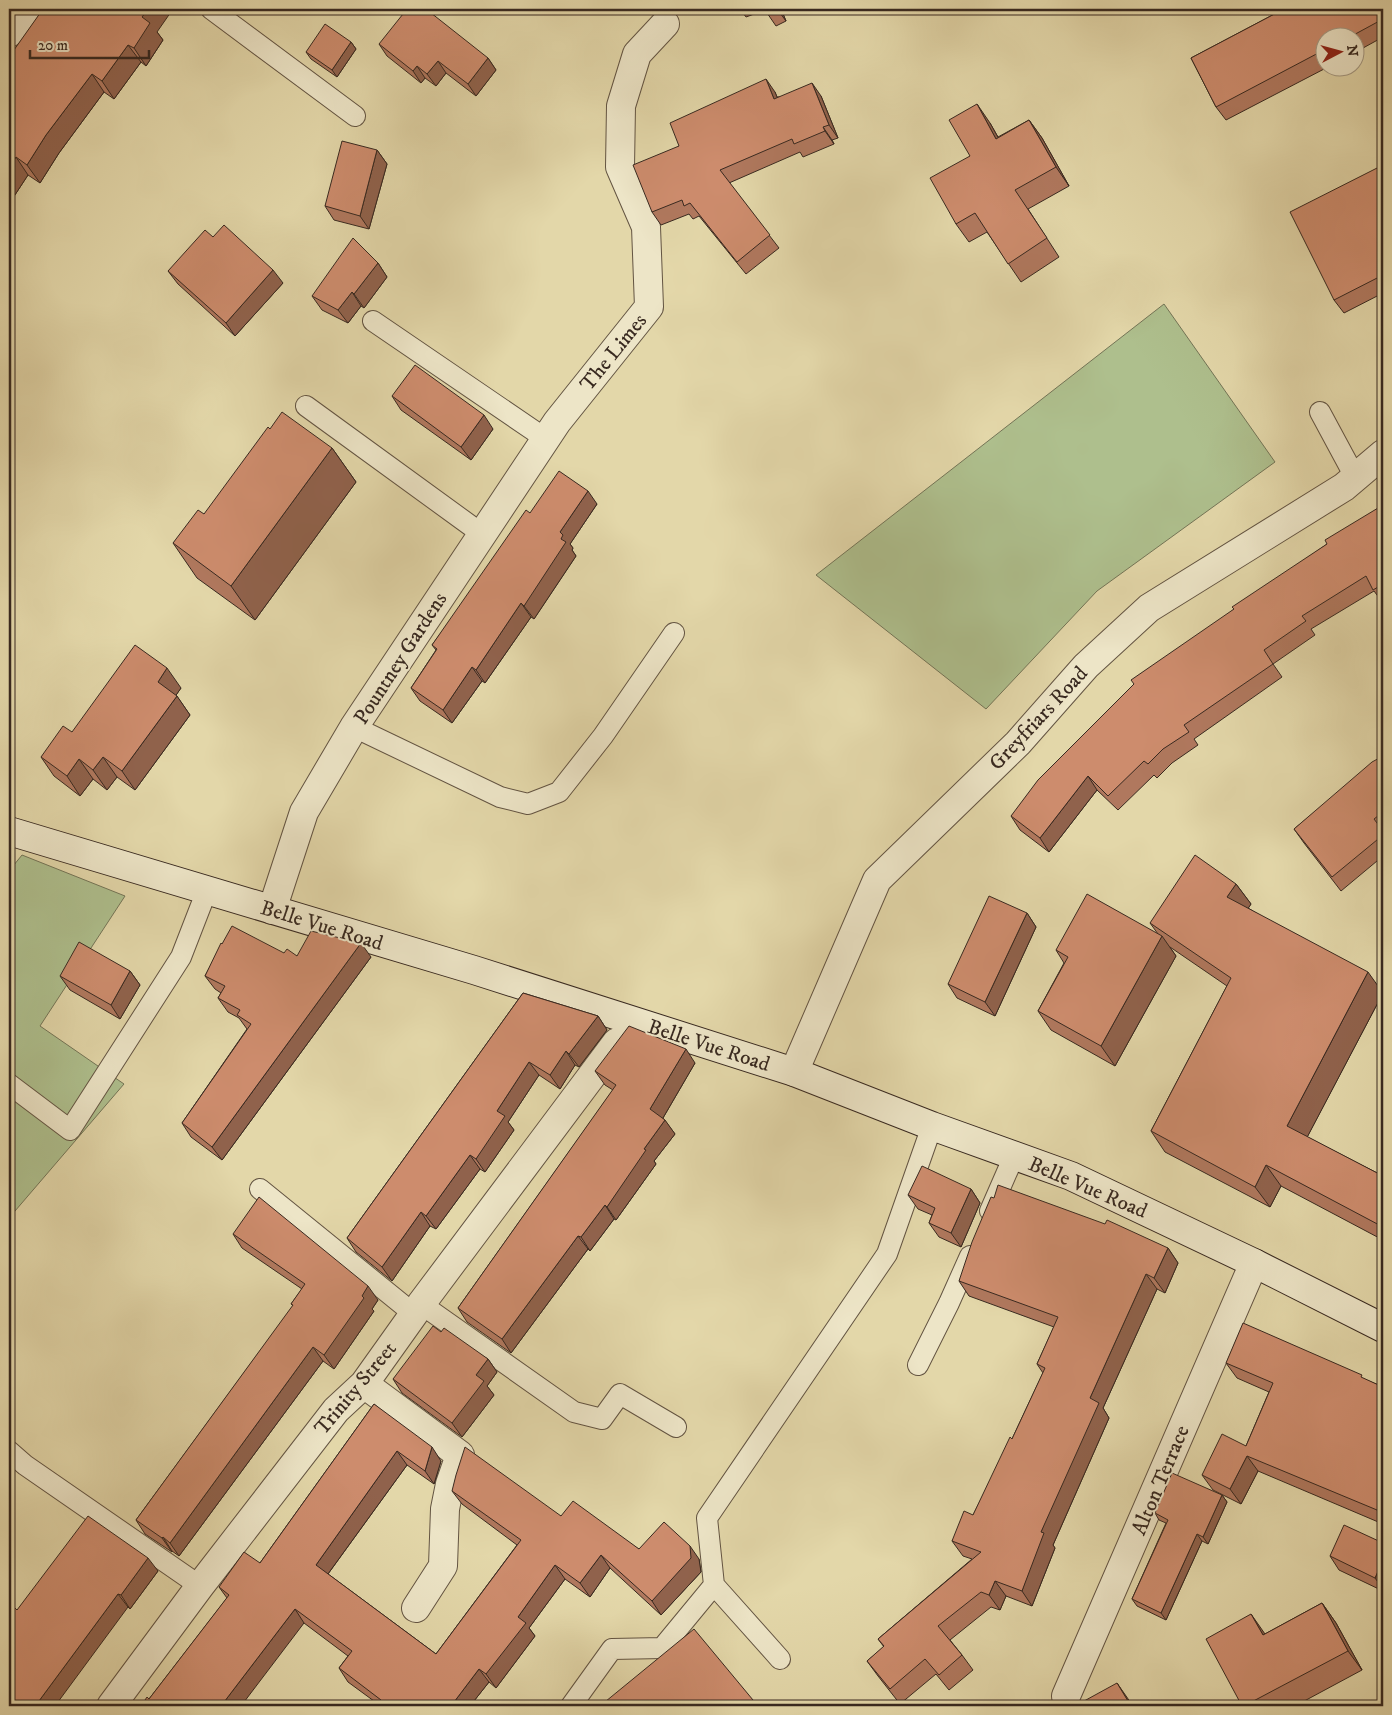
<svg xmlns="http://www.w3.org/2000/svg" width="1392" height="1715" font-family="'IM FELL DW Pica',serif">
  <rect width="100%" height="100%" fill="#e3d7a9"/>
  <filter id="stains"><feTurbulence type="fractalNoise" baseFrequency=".004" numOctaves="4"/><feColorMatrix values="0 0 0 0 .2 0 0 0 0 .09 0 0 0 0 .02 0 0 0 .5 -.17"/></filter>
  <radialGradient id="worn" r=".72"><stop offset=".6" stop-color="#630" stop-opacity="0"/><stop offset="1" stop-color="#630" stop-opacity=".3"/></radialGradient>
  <path fill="#aebf8d" stroke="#737456" d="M 1164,304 L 1275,462 L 1097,591 L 986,709 L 816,575 Z
    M 22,855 L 125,896 L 40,1026 L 124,1084 L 9,1218 L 9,871 Z"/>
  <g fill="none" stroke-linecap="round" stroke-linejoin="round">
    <defs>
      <path id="lane" d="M 211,9 L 355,116
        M 373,321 L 546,439
        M 306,406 L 482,534
        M 1320,412 L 1355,477
        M 354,727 L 500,797 L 528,804 L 559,792 L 603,736 L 674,633
        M 9,1084 L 70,1130 L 181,957 L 207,890
        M 260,1189 L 414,1314
        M 990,1211 L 1014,1156
        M 421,1304 L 574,1412 L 602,1419 L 620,1394 L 676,1427
        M 918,1365 L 949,1303 L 970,1256
        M 9,1451 L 25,1465 L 200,1586
        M 714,1585 L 780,1659
        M 571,1706 L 612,1649 L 662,1648 L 714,1585 L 707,1518 L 887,1254 L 932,1126"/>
      <path id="street" d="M 9,33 L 26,9
        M 272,910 L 304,812 L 354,727 L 557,422 L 649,307 L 646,227 L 620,167 L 621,106 L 637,54 L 665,24
        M 794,1072 L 877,880 L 1018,743 L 1086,666 L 1149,608 L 1344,487 L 1383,454
        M 364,1384 L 460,1455 L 450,1484 L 445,1509 L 443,1566 L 416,1608
        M 1066,1696 L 1254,1263
        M 111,1706 L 200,1586 L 336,1410 L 364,1384 L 421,1304 L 617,1042"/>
      <path id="secondary" d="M 9,831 L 474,970 L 794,1072 L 932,1126 L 1071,1176 L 1254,1263 L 1383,1328"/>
    </defs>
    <use href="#lane" stroke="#635442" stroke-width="22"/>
    <use href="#street" stroke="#635442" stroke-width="30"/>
    <use href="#secondary" stroke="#382920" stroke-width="30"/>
    <use href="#lane" stroke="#ede5c7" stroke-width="20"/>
    <use href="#street" stroke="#ede5c7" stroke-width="28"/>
    <use href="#secondary" stroke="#ede5c7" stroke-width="28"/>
  </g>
  <path fill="#b0785e" stroke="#382920" d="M 243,9 L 255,9 L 251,14 Z
    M 740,9 L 781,9 L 786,21 L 776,26 L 765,10 L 746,17 Z
    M 1284,9 L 1383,9 L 1383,37 L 1354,53 L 1354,38 L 1324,38 L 1324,68 L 1326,68 L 1226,120 L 1216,107 L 1191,58 Z
    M 36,19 L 157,32 L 163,40 L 146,66 L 141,62 L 114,99 L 104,92 L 59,153 L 40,183 L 28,175 L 9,204 Z
    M 351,42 L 356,49 L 337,77 L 311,59 L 306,52 Z
    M 379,44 L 488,58 L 496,70 L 476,96 L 446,73 L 436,86 L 425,78 L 421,83 L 387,56 Z
    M 775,92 L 777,97 L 821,96 L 838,138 L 832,140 L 834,144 L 803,157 L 800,152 L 729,183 L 779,248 L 746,274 L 699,216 L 693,219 L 689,214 L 661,225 L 652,212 L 679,146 Z
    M 1029,120 L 1042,138 L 1069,186 L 1028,209 L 1059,257 L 1021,282 L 987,232 L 969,242 L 956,224 L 970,156 L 990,123 L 998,137 Z
    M 377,150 L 387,164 L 369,229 L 334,220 L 325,206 Z
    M 1383,165 L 1383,293 L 1344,313 L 1334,300 Z
    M 213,237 L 283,283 L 235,336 L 178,284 L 168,271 Z
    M 378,263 L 387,277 L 364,308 L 361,306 L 348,323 L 322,310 L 312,296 Z
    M 392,396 L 493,429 L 471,460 L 401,410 Z
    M 332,448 L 356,482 L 255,620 L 197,578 L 173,543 L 204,514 Z
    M 597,504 L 570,544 L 573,548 L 572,550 L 576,556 L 534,619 L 531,617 L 485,683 L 482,681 L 452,723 L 420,701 L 411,688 L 436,650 L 432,645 L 530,513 Z
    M 1383,505 L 1383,603 L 1374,591 L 1311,629 L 1315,635 L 1273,664 L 1282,677 L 1194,739 L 1198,745 L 1172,763 L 1157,778 L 1154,775 L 1118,810 L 1097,790 L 1049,852 L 1020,830 L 1011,816 L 1234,609 Z
    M 181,688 L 176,695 L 190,715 L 135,790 L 117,777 L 107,790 L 93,779 L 80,796 L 54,776 L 41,757 L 72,732 Z
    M 1383,756 L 1383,856 L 1341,891 L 1304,843 L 1294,829 Z
    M 1236,884 L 1251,904 L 1248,908 L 1383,993 L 1307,1137 L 1383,1176 L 1383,1240 L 1281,1186 L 1270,1207 L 1165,1152 L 1151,1131 L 1227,986 L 1170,947 L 1176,956 L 1115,1066 L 1051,1030 L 1038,1011 L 1064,963 L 1056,950 L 1158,934 L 1150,923 Z
    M 1027,913 L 1036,927 L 995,1016 L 957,998 L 948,984 Z
    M 222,944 L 297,956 L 371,957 L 222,1160 L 191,1137 L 182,1123 L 247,1029 L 239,1018 L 228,1012 L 218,998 L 221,993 L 215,989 L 205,976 Z
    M 130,971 L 140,985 L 120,1019 L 70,990 L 60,976 Z
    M 523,993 L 598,1016 L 607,1030 L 579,1067 L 575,1065 L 560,1089 L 539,1075 L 508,1122 L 514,1130 L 485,1172 L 480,1169 L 436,1229 L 430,1226 L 392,1281 L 356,1252 L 347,1238 Z
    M 695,1063 L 663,1118 L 675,1134 L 654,1161 L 656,1164 L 616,1220 L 614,1219 L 590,1251 L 588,1249 L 511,1353 L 467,1322 L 458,1308 L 613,1090 L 605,1085 L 595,1071 Z
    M 971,1189 L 980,1203 L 961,1247 L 939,1237 L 929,1223 L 932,1215 L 918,1209 L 908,1195 Z
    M 233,1234 L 378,1300 L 372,1309 L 374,1311 L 334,1369 L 323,1361 L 179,1556 L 172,1551 L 172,1552 L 145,1534 L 136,1520 L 293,1306 L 291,1304 L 302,1289 L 242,1248 Z
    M 1168,1248 L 1178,1263 L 1165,1293 L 1157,1289 L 1103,1408 L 1109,1418 L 1053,1545 L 1055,1548 L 1032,1606 L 1006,1596 L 1000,1610 L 991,1607 L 950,1640 L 962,1655 L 973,1670 L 949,1690 L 936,1674 L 900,1704 L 878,1676 L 867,1661 L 884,1647 L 878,1639 L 972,1559 L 963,1556 L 952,1541 L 973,1515 L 1012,1439 L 1043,1373 L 1037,1364 L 1054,1327 L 969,1296 L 959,1281 Z
    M 441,1332 L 488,1359 L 497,1372 L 487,1386 L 494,1395 L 462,1437 L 402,1393 L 393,1379 Z
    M 1226,1363 L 1364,1379 L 1383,1387 L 1383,1524 L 1258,1471 L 1241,1504 L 1213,1490 L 1202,1475 L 1246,1446 L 1269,1392 L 1237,1378 Z
    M 374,1404 L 441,1461 L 434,1484 L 407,1465 L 328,1574 L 436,1654 L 517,1545 L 462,1504 L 452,1491 L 561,1516 L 639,1549 L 699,1559 L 701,1572 L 661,1615 L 610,1568 L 590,1597 L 565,1579 L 529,1628 L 535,1636 L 496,1688 L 489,1682 L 470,1706 L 380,1706 L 378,1704 L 348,1682 L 339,1668 L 348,1656 L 304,1623 L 149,1699 L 227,1598 L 219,1587 L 260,1563 Z
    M 1222,1495 L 1227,1502 L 1208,1544 L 1202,1541 L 1166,1620 L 1137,1606 L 1132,1599 L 1166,1523 L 1159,1520 L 1155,1513 Z
    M 1383,1543 L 1383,1591 L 1339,1570 L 1330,1556 Z
    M 158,1571 L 130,1609 L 128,1607 L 17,1610 Z
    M 1322,1603 L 1336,1623 L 1362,1670 L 1295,1706 L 1242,1706 L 1265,1634 Z"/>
  <path fill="#90624c" stroke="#382920" d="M 148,9 L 173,9 L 157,32 L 163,40 L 146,66 L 134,48 L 142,17 Z
    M 247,9 L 255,9 L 251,14 Z
    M 777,9 L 781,9 L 786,21 Z
    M 351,42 L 356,49 L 337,77 L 332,70 Z
    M 128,45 L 141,62 L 114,99 L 102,81 Z
    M 488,58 L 496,70 L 476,96 L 468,84 Z
    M 438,61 L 446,73 L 436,86 L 427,74 Z
    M 417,66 L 425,78 L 421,83 L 413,71 Z
    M 92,74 L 104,92 L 59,153 L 40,183 L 27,165 L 46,135 Z
    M 766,79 L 775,92 L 783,112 L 774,99 Z
    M 812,83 L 821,96 L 838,138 L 829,125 Z
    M 977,104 L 990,123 L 1009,157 L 996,139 Z
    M 1029,120 L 1042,138 L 1069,186 L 1056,167 Z
    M 823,127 L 832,140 L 834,144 L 825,131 Z
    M 377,150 L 387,164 L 369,229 L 360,216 Z
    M 16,157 L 28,175 L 9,204 L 9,167 Z
    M 378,263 L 387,277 L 364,308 L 354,294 Z
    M 273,270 L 283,283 L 235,336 L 226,323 Z
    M 352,292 L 361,306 L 348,323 L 338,310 Z
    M 484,415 L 493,429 L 471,460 L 461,447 Z
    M 332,448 L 356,482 L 255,620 L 231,586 Z
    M 588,491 L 597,504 L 570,544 L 573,548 L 572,550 L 576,556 L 534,619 L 524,606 L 561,539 L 560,532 Z
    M 521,603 L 531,617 L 485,683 L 476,670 Z
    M 472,667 L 482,681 L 452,723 L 443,710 Z
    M 167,668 L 181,688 L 172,701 L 158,682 Z
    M 177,696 L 190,715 L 135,790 L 122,771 Z
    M 103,757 L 117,777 L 107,790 L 93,770 Z
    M 79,759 L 93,779 L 80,796 L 67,776 Z
    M 1088,776 L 1097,790 L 1049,852 L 1040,838 Z
    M 1236,884 L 1251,904 L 1242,918 L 1227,897 Z
    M 1027,913 L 1036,927 L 995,1016 L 985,1002 Z
    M 1162,936 L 1176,956 L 1115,1066 L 1101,1046 Z
    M 361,943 L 371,957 L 222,1160 L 212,1147 Z
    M 130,971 L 140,985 L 120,1019 L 111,1005 Z
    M 1368,972 L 1383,993 L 1302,1147 L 1287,1126 Z
    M 598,1016 L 607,1030 L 579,1067 L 569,1054 Z
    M 686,1049 L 695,1063 L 660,1123 L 650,1109 Z
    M 566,1051 L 575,1065 L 560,1089 L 550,1075 Z
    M 529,1062 L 539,1075 L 508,1122 L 514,1130 L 485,1172 L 476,1159 L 497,1111 Z
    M 665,1120 L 675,1134 L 654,1161 L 656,1164 L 616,1220 L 607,1207 L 644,1149 Z
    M 470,1155 L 480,1169 L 436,1229 L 426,1216 Z
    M 1266,1165 L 1281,1186 L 1270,1207 L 1255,1187 Z
    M 971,1189 L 980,1203 L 961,1247 L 951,1233 Z
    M 605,1205 L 614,1219 L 590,1251 L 581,1237 Z
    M 421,1212 L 430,1226 L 392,1281 L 382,1267 Z
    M 578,1236 L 588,1249 L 511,1353 L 502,1339 Z
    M 1168,1248 L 1178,1263 L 1165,1293 L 1154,1278 Z
    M 1146,1274 L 1157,1289 L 1103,1408 L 1109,1418 L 1053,1545 L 1055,1548 L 1032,1606 L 1022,1591 L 1041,1532 L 1090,1398 Z
    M 368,1286 L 378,1300 L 372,1309 L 374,1311 L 334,1369 L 324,1355 Z
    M 313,1347 L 323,1361 L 179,1556 L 170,1543 Z
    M 488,1359 L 497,1372 L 487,1386 L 494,1395 L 462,1437 L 452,1423 L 476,1375 Z
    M 432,1447 L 441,1461 L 434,1484 L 425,1471 Z
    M 397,1451 L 407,1465 L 325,1578 L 316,1565 Z
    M 1247,1456 L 1258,1471 L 1241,1504 L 1230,1489 Z
    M 1222,1495 L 1227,1502 L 1208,1544 L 1203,1537 Z
    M 1383,1497 L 1383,1519 L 1377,1510 Z
    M 1197,1534 L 1202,1541 L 1166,1620 L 1161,1613 Z
    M 163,1537 L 172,1551 L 172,1552 L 162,1538 Z
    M 690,1546 L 699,1559 L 701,1572 L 661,1615 L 652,1601 Z
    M 601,1555 L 610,1568 L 590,1597 L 580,1583 Z
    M 148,1558 L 158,1571 L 130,1609 L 121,1595 Z
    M 1383,1560 L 1383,1589 L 1375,1578 Z
    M 555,1565 L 565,1579 L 529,1628 L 535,1636 L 496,1688 L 486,1674 L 518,1617 Z
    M 995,1581 L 1006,1596 L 1000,1610 L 989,1595 Z
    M 118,1594 L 128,1607 L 55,1706 L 37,1706 L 36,1705 Z
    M 1322,1603 L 1336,1623 L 1362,1670 L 1348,1651 Z
    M 295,1609 L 304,1623 L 241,1706 L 221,1706 Z
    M 1251,1614 L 1265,1634 L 1263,1635 Z
    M 479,1669 L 489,1682 L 470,1706 L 451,1706 Z
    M 1117,1683 L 1133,1706 L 1131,1706 Z"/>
  <path fill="#cd8c6d" stroke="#382920" d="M 43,9 L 148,9 L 142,17 L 150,23 L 134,48 L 128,45 L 102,81 L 92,74 L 46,135 L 27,165 L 16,157 L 9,167 L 9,57 Z
    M 407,9 L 426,9 L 488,58 L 468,84 L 438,61 L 427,74 L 417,66 L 413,71 L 379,44 Z
    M 764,9 L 775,9 L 767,13 Z
    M 1284,9 L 1383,9 L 1383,19 L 1348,38 L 1324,38 L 1324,50 L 1216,107 L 1191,58 Z
    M 325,24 L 351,42 L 332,70 L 306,52 Z
    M 766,79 L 774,99 L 812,83 L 829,125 L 823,127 L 825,131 L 794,144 L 792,139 L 720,170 L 770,235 L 737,262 L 690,203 L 684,206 L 682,200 L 652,212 L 633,165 L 679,146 L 670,123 Z
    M 977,104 L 996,139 L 1029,120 L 1056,167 L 1015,190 L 1047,238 L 1008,264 L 975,213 L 956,224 L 930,178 L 970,156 L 949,120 Z
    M 342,141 L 377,150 L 360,216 L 325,206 Z
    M 1383,165 L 1383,275 L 1334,300 L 1290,212 Z
    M 224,225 L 273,270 L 226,323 L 168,271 L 205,230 L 213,237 Z
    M 353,238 L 378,263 L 354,294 L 352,292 L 338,310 L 312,296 Z
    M 415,365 L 484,415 L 461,447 L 392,396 Z
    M 282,412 L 332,448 L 231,586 L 173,543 L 198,510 L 204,514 L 268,427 L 270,429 Z
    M 559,471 L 588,491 L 560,532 L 563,535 L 561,539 L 566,542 L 524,606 L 521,603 L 476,670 L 472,667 L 443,710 L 411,688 L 437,649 L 432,645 L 526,510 L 530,513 Z
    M 1383,505 L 1383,584 L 1373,590 L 1366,576 L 1302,616 L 1306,621 L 1264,650 L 1273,664 L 1184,725 L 1189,732 L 1163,749 L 1148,764 L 1144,761 L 1108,796 L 1088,776 L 1040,838 L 1011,816 L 1038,780 L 1134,684 L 1131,680 L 1234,609 L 1232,607 L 1327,544 L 1325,540 Z
    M 135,645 L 167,668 L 158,682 L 177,696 L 122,771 L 103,757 L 93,770 L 79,759 L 67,776 L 41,757 L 63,726 L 72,732 Z
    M 1383,756 L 1383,812 L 1374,819 L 1383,831 L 1383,835 L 1332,877 L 1294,829 L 1372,762 Z
    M 1195,855 L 1236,884 L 1227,897 L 1368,972 L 1287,1126 L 1383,1176 L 1383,1227 L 1266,1165 L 1255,1187 L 1151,1131 L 1231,978 L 1150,923 Z
    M 1087,894 L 1162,936 L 1101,1046 L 1038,1011 L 1068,957 L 1056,950 Z
    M 989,896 L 1027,913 L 985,1002 L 948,984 Z
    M 232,926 L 284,953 L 287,949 L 297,956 L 311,931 L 361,943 L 212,1147 L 182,1123 L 251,1024 L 237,1015 L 240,1010 L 218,998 L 225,986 L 205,976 L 221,943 L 222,944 Z
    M 79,942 L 130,971 L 111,1005 L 60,976 Z
    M 523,993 L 598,1016 L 569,1054 L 566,1051 L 550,1075 L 529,1062 L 497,1111 L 505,1116 L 476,1159 L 470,1155 L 426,1216 L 421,1212 L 382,1267 L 347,1238 Z
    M 629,1026 L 686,1049 L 650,1109 L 665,1120 L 644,1149 L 646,1150 L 607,1207 L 605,1205 L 581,1237 L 578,1236 L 502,1339 L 458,1308 L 616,1085 L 595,1071 Z
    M 922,1166 L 971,1189 L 951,1233 L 929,1223 L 935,1208 L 908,1195 Z
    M 998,1185 L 1105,1224 L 1107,1220 L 1168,1248 L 1154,1278 L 1146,1274 L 1090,1398 L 1099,1403 L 1041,1532 L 1044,1533 L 1022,1591 L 995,1581 L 989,1595 L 981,1592 L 938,1626 L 962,1655 L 939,1675 L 925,1659 L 890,1689 L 867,1661 L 884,1646 L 878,1639 L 981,1552 L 952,1541 L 964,1511 L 973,1515 L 1010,1437 L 1012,1439 L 1045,1368 L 1037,1364 L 1058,1317 L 959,1281 L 972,1242 L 991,1197 L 994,1198 Z
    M 259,1197 L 368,1286 L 362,1296 L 364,1298 L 324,1355 L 313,1347 L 170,1543 L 163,1537 L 162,1538 L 136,1520 L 293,1305 L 291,1304 L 305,1284 L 233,1234 Z
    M 1243,1323 L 1362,1375 L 1361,1377 L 1383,1387 L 1383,1497 L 1377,1510 L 1247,1456 L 1230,1489 L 1202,1475 L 1222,1434 L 1246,1446 L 1273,1383 L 1226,1363 Z
    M 433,1326 L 441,1332 L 444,1328 L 488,1359 L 476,1375 L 484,1381 L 452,1423 L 393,1379 Z
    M 374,1404 L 432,1447 L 425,1471 L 397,1451 L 316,1565 L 436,1654 L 521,1540 L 452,1491 L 456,1475 L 465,1447 L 561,1516 L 573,1501 L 639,1549 L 664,1522 L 690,1546 L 691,1558 L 652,1601 L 601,1555 L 580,1583 L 555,1565 L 518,1617 L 526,1623 L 486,1674 L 479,1669 L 451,1706 L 381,1706 L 378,1704 L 381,1700 L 339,1668 L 352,1651 L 295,1609 L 221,1706 L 141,1706 L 147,1697 L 149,1699 L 229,1595 L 219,1587 L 244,1552 L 260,1563 Z
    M 1172,1473 L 1222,1495 L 1203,1537 L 1197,1534 L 1161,1613 L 1132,1599 L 1168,1520 L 1155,1513 Z
    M 88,1516 L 148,1558 L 121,1595 L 118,1594 L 36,1705 L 38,1706 L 9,1706 L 9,1617 L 15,1608 L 17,1610 Z
    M 1344,1525 L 1383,1543 L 1383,1560 L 1375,1578 L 1330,1556 Z
    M 1322,1603 L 1348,1651 L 1244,1706 L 1242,1706 L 1206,1639 L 1251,1614 L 1263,1635 Z
    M 694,1629 L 758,1706 L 600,1706 Z
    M 1117,1683 L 1131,1706 L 1075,1706 Z"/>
  <g text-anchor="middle" stroke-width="4" stroke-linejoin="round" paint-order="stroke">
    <g font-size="21" fill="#382920" stroke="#ede5c7">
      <text transform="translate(613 352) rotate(-51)" y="7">The Limes</text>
      <text transform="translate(400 658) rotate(-57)" y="7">Pountney Gardens</text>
      <text transform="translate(1038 718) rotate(-47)" y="7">Greyfriars Road</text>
      <text transform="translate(322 925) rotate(17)" y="7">Belle Vue Road</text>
      <text transform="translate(709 1045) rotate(18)" y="7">Belle Vue Road</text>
      <text transform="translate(1088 1187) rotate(23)" y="7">Belle Vue Road</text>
      <text transform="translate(355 1388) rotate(-50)" y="7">Trinity Street</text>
      <text transform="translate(1160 1480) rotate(-67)" y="7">Alton Terrace</text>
    </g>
  </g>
  <rect width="1392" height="1715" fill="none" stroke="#e3d7a9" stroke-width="30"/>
  <rect x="10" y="10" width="1372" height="1695" fill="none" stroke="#382920" stroke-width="2.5"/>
  <rect x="15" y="15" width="1362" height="1685" fill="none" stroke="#382920"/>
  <g transform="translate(1340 52) rotate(84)"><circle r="24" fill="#ede5c7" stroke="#a59a84"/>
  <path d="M0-4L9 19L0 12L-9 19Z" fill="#8f2418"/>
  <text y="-8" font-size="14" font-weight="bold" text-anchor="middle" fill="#382920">N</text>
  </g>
  <path d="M30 50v8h119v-8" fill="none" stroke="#382920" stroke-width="2.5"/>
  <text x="38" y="50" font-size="15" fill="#382920" stroke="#ede5c7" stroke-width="4" paint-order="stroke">20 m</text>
  <rect width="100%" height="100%" filter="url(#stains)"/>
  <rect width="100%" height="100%" fill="url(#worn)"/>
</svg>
